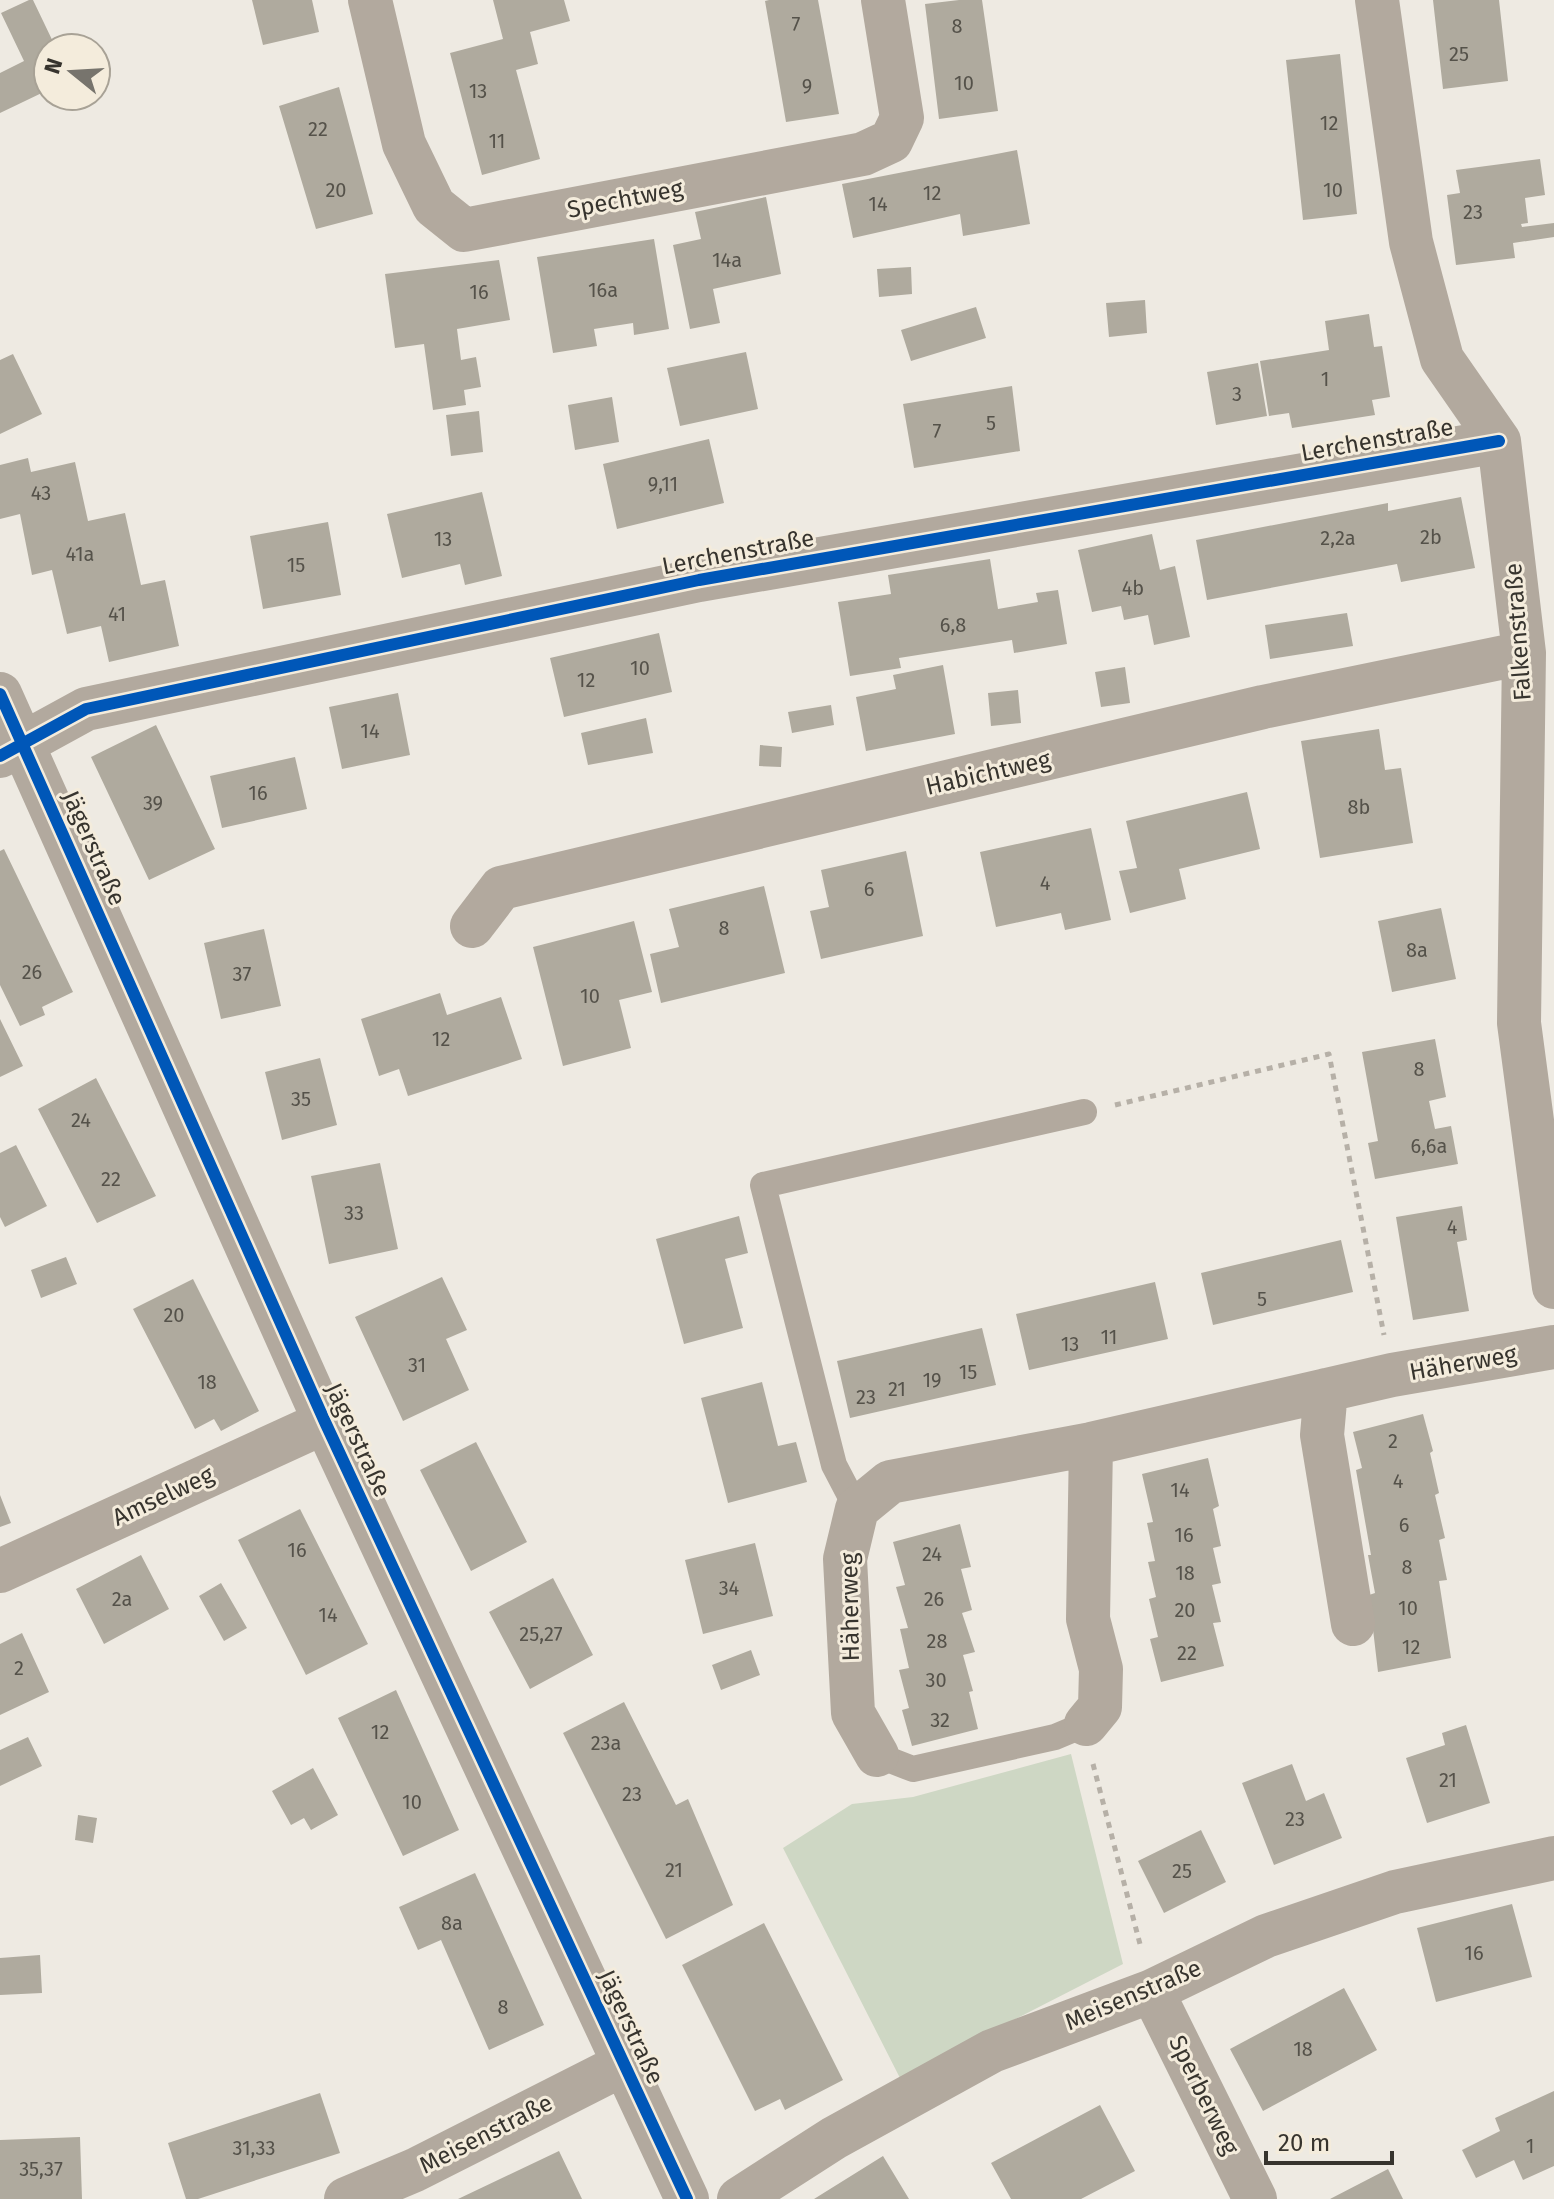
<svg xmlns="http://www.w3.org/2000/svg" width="1554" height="2199" font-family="'Fira Sans',sans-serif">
  <rect width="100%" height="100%" fill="#eeeae2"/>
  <path fill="#ced7c4" d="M 1071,1754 L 1123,1964 L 900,2078 L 783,1848 L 852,1804 L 913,1797 Z"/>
  <path fill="#afaa9e" d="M 29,0 L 33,0 L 56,48 L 48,48 L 48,90 L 0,113 L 0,73 L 24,61 L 1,13 Z
    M 252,0 L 312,0 L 319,32 L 263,45 Z
    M 493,0 L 564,0 L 570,21 L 530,32 L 538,64 L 516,70 L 540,159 L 482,175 L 450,53 L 503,39 Z
    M 769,0 L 818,0 L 839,114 L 786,122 L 765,1 Z
    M 959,0 L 982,0 L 998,111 L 939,119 L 925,4 Z
    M 1433,0 L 1499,0 L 1508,81 L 1443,89 Z
    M 1340,54 L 1357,214 L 1303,220 L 1286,60 Z
    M 339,87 L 373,214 L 316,229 L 279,106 Z
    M 1017,150 L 1030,224 L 963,236 L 960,214 L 853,238 L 842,184 Z
    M 1540,159 L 1545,195 L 1525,198 L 1528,223 L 1521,224 L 1522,227 L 1554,223 L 1554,237 L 1513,243 L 1515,258 L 1456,265 L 1447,195 L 1460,193 L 1456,170 Z
    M 766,197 L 781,274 L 713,289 L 720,323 L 690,329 L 673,245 L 701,239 L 695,212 Z
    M 654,239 L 669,329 L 634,335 L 633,323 L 594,329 L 597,346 L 553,353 L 537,257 Z
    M 499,260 L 510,320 L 457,329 L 461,360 L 476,357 L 481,387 L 464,390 L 466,405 L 433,410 L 424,344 L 395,348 L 385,274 Z
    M 911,267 L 912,294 L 879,297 L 877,269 Z
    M 1145,300 L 1147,333 L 1109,337 L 1106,303 Z
    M 976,307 L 986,338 L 911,361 L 901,330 Z
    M 1369,314 L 1374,347 L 1382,346 L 1390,397 L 1372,400 L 1375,415 L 1292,428 L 1289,413 L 1269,416 L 1260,361 L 1329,350 L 1325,321 Z
    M 746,352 L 758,409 L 680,426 L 667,368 Z
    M 13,354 L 42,414 L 0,434 L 0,360 Z
    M 1258,363 L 1267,416 L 1216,425 L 1207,372 Z
    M 1012,386 L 1020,451 L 914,468 L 903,404 Z
    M 612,397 L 619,442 L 575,450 L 568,405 Z
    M 479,411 L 483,452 L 451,456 L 446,415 Z
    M 709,439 L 724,503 L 617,529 L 603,464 Z
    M 28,458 L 31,472 L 75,462 L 88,521 L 125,513 L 141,585 L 165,580 L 179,646 L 109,662 L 101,626 L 67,634 L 52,570 L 32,575 L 20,514 L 0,519 L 0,465 Z
    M 482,492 L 502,576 L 465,585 L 460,564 L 402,578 L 387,514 Z
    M 1461,497 L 1475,568 L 1401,582 L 1397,564 L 1207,600 L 1196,540 L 1388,503 L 1388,511 Z
    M 328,522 L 341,595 L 263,609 L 250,536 Z
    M 1152,534 L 1160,570 L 1175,566 L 1190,637 L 1154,645 L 1148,615 L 1124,620 L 1121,606 L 1092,612 L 1078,550 Z
    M 990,559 L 998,609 L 1038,602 L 1036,593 L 1058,590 L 1067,644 L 1014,653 L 1012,640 L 899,658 L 901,668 L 850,676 L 838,602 L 891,594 L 888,575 Z
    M 1347,613 L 1353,646 L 1270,659 L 1265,625 Z
    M 659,633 L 672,692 L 564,717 L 550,658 Z
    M 943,665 L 955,734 L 866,751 L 856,697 L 896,689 L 893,675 Z
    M 1125,667 L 1130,703 L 1101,707 L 1095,672 Z
    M 1018,690 L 1021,723 L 991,726 L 988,693 Z
    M 398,693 L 410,755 L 342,769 L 329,707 Z
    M 831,705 L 834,725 L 792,733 L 788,712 Z
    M 646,718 L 653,753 L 588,765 L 581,733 Z
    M 156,725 L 215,849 L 149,880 L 91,757 Z
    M 1379,729 L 1385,770 L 1401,768 L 1413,843 L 1320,858 L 1301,741 Z
    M 760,745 L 782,747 L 781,767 L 759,766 Z
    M 295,757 L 307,809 L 222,828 L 210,776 Z
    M 1247,792 L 1260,849 L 1179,869 L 1186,899 L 1130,913 L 1119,871 L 1137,868 L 1126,821 Z
    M 1091,828 L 1111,920 L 1065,930 L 1061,913 L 996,927 L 980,852 Z
    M 4,849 L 73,992 L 42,1007 L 45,1015 L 20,1026 L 0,985 L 0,851 Z
    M 906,851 L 923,936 L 821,959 L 810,911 L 829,907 L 821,870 Z
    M 764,886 L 785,973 L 661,1003 L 650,954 L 679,947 L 669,909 Z
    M 1441,908 L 1456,979 L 1392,992 L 1378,921 Z
    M 634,921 L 652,992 L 619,1000 L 631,1048 L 563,1066 L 533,947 Z
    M 264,929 L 281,1006 L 221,1019 L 204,943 Z
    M 440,993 L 447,1015 L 501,997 L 522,1059 L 408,1096 L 399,1069 L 379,1076 L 361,1019 Z
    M 0,1019 L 23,1066 L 0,1077 Z
    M 1435,1039 L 1446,1097 L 1429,1101 L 1435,1129 L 1451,1126 L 1458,1164 L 1375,1179 L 1368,1143 L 1378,1141 L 1362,1052 Z
    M 320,1058 L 337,1125 L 282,1140 L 265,1072 Z
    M 96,1078 L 156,1196 L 97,1223 L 38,1109 Z
    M 16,1145 L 47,1206 L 5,1227 L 0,1217 L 0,1153 Z
    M 380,1163 L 398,1249 L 329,1264 L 311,1176 Z
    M 1462,1206 L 1467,1240 L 1457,1242 L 1469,1311 L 1413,1320 L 1396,1217 Z
    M 739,1216 L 748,1253 L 725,1259 L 743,1328 L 684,1344 L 656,1239 Z
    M 1341,1240 L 1353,1292 L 1213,1325 L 1201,1273 Z
    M 66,1257 L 77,1284 L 41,1298 L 31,1270 Z
    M 442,1277 L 467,1330 L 446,1339 L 469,1390 L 403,1421 L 355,1317 Z
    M 193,1279 L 259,1411 L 221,1431 L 214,1419 L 195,1429 L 133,1309 Z
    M 1155,1282 L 1168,1339 L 1029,1370 L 1016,1314 Z
    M 982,1328 L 996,1385 L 850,1418 L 837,1361 Z
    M 762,1382 L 778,1446 L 796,1442 L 807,1482 L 728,1503 L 701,1398 Z
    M 1423,1414 L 1433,1451 L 1430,1453 L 1439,1493 L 1435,1495 L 1445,1538 L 1439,1540 L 1447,1580 L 1439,1581 L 1451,1658 L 1378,1672 L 1369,1595 L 1375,1593 L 1368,1555 L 1371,1555 L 1356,1470 L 1362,1468 L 1353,1432 Z
    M 476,1442 L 527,1542 L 471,1571 L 420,1470 Z
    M 1208,1458 L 1219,1506 L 1213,1509 L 1221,1546 L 1213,1548 L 1221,1583 L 1212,1585 L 1221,1622 L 1213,1623 L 1224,1666 L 1161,1682 L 1150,1639 L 1158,1637 L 1149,1599 L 1156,1597 L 1148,1562 L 1155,1561 L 1147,1523 L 1153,1522 L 1142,1474 Z
    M 0,1495 L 11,1523 L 0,1527 Z
    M 300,1509 L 368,1644 L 306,1675 L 238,1540 Z
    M 960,1524 L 971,1567 L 961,1569 L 972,1610 L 962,1613 L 975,1652 L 963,1655 L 973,1691 L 969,1692 L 978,1729 L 912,1746 L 902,1710 L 909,1708 L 899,1670 L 909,1668 L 900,1629 L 908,1628 L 896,1587 L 905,1585 L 893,1542 Z
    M 755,1543 L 773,1616 L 703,1634 L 685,1560 Z
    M 141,1555 L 169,1609 L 104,1644 L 76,1589 Z
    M 553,1578 L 593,1655 L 530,1689 L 489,1612 Z
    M 221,1583 L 247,1628 L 224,1641 L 199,1596 Z
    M 22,1633 L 49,1692 L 0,1715 L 0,1644 Z
    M 751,1650 L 760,1675 L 721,1690 L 712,1665 Z
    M 396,1690 L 459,1830 L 403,1856 L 338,1718 Z
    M 624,1702 L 676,1805 L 688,1799 L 733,1905 L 666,1939 L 563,1733 Z
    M 1466,1725 L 1490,1803 L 1427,1823 L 1406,1758 L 1445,1745 L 1442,1733 Z
    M 28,1737 L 42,1766 L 0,1786 L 0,1750 Z
    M 1292,1764 L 1306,1801 L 1324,1793 L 1342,1838 L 1274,1865 L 1242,1783 Z
    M 313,1768 L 338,1815 L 311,1830 L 304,1818 L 291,1825 L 272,1791 Z
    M 78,1815 L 97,1818 L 93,1843 L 75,1840 Z
    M 1201,1830 L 1226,1882 L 1164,1913 L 1138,1861 Z
    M 475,1873 L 544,2025 L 489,2050 L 441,1940 L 418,1950 L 399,1907 Z
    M 1512,1904 L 1532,1977 L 1436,2002 L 1417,1928 Z
    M 764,1923 L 843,2080 L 785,2110 L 780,2099 L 755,2111 L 682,1965 Z
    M 40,1955 L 42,1993 L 0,1995 L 0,1958 Z
    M 1344,1988 L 1377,2050 L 1263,2111 L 1230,2049 Z
    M 1554,2091 L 1554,2166 L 1523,2180 L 1514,2160 L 1476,2178 L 1462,2150 L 1500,2131 L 1495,2118 Z
    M 320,2093 L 340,2153 L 198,2199 L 186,2199 L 168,2143 Z
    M 1100,2105 L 1135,2171 L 1081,2199 L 1011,2199 L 991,2163 Z
    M 80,2137 L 82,2199 L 0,2199 L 0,2140 Z
    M 559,2151 L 582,2199 L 458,2199 Z
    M 883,2156 L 909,2199 L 814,2199 Z
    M 1388,2169 L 1403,2199 L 1330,2199 Z"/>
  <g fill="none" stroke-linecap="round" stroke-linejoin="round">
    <path stroke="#b6b0a7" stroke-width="5" stroke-dasharray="6 6" stroke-linecap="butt" d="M 1115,1105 L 1329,1054 L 1384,1335
      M 1093,1764 L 1141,1948"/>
    <path stroke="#b2a99e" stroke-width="26" d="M 857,1509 L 834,1465 L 763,1185 L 1084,1112
      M 877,1755 L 913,1769 L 1055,1737 L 1086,1724"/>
    <path stroke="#b2a99e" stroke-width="44" d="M 370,0 L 404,144 L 434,206 L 464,230 L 863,154 L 891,141 L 902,118 L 883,0
      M 1377,0 L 1411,242 L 1442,359 L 1499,441 L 1524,653 L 1519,1023 L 1554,1287
      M 0,694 L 325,1422 L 687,2199
      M 0,756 L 86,709 L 699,580 L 1499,441
      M 472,926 L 501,888 L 1263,707 L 1524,653
      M 1326,1390 L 1322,1435 L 1353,1624
      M 0,1571 L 325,1422
      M 1086,1724 L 1100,1707 L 1101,1669 L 1088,1619 L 1091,1444
      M 877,1755 L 853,1713 L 845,1559 L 857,1509 L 890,1482 L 1091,1444 L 1392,1375 L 1554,1347
      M 1152,1991 L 1255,2199
      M 346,2199 L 415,2170 L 624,2064
      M 739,2199 L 834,2138 L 992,2051 L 1152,1991 L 1266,1936 L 1395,1892 L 1554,1858"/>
    <defs>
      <path id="cycleway" d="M 0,694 L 325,1422 L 687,2199
        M 0,756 L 86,709 L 699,580 L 1499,441"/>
    </defs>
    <use href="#cycleway" stroke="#f4ecdc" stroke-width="17"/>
    <use href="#cycleway" stroke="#0057b8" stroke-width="12"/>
  </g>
  <g text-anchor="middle" stroke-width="6" stroke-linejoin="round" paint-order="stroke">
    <g font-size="20" fill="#55524a">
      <text x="796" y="31">7</text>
      <text x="957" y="33">8</text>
      <text x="1459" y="61">25</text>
      <text x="964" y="90">10</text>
      <text x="807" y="93">9</text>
      <text x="478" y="98">13</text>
      <text x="1329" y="130">12</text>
      <text x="318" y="136">22</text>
      <text x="497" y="148">11</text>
      <text x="336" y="197">20</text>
      <text x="1333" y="197">10</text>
      <text x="932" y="200">12</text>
      <text x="878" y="211">14</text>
      <text x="1473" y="219">23</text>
      <text x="727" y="267">14a</text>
      <text x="603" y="297">16a</text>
      <text x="479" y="299">16</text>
      <text x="1325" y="386">1</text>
      <text x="1237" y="401">3</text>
      <text x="991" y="430">5</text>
      <text x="937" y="438">7</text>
      <text x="663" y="491">9,11</text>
      <text x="41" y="500">43</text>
      <text x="1431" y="544">2b</text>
      <text x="1338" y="545">2,2a</text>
      <text x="443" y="546">13</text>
      <text x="80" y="561">41a</text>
      <text x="296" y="572">15</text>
      <text x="1133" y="595">4b</text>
      <text x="117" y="621">41</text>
      <text x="953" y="632">6,8</text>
      <text x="640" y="675">10</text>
      <text x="586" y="687">12</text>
      <text x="370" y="738">14</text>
      <text x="258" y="800">16</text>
      <text x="153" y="810">39</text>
      <text x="1359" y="814">8b</text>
      <text x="1045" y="890">4</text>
      <text x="869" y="896">6</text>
      <text x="724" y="935">8</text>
      <text x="1417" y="957">8a</text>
      <text x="32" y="979">26</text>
      <text x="242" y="981">37</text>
      <text x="590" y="1003">10</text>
      <text x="441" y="1046">12</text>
      <text x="1419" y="1076">8</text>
      <text x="301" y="1106">35</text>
      <text x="81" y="1127">24</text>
      <text x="1429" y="1153">6,6a</text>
      <text x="111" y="1186">22</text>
      <text x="354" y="1220">33</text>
      <text x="1452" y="1234">4</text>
      <text x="1262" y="1306">5</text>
      <text x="174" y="1322">20</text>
      <text x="1109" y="1344">11</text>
      <text x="1070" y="1351">13</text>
      <text x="417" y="1372">31</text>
      <text x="968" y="1379">15</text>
      <text x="932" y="1387">19</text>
      <text x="207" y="1389">18</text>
      <text x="897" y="1396">21</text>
      <text x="866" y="1404">23</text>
      <text x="1393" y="1448">2</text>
      <text x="1398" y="1488">4</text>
      <text x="1180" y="1497">14</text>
      <text x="1404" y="1532">6</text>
      <text x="1184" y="1542">16</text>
      <text x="297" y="1557">16</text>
      <text x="932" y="1561">24</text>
      <text x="1407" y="1574">8</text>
      <text x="1185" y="1580">18</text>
      <text x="729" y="1595">34</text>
      <text x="122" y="1606">2a</text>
      <text x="934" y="1606">26</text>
      <text x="1408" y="1615">10</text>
      <text x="1185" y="1617">20</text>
      <text x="328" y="1622">14</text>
      <text x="541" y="1641">25,27</text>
      <text x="937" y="1648">28</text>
      <text x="1411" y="1654">12</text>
      <text x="1187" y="1660">22</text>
      <text x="19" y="1675">2</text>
      <text x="936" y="1687">30</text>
      <text x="940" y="1727">32</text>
      <text x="380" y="1739">12</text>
      <text x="606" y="1750">23a</text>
      <text x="1448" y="1787">21</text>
      <text x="632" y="1801">23</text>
      <text x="412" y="1809">10</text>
      <text x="1295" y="1826">23</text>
      <text x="674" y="1877">21</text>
      <text x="1182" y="1878">25</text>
      <text x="452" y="1930">8a</text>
      <text x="1474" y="1960">16</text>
      <text x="503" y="2014">8</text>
      <text x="1303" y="2056">18</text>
      <text x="1530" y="2153">1</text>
      <text x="254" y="2155">31,33</text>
      <text x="41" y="2176">35,37</text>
    </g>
    <g font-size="24" fill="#37342e" stroke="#f4ecdc">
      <text transform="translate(625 199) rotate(-11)" y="8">Spechtweg</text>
      <text transform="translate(1377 440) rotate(-10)" y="8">Lerchenstraße</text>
      <text transform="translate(738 552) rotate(-11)" y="8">Lerchenstraße</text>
      <text transform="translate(1518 632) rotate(-94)" y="8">Falkenstraße</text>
      <text transform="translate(988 773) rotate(-13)" y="8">Habichtweg</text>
      <text transform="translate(94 848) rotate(66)" y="8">Jägerstraße</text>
      <text transform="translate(1463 1363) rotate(-10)" y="8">Häherweg</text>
      <text transform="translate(358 1440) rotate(65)" y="8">Jägerstraße</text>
      <text transform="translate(163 1496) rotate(-25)" y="8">Amselweg</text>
      <text transform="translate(850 1607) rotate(-91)" y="8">Häherweg</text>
      <text transform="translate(1133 1995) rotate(-23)" y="8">Meisenstraße</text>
      <text transform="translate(631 2027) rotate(65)" y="8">Jägerstraße</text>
      <text transform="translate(1204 2095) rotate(64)" y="8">Sperberweg</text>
      <text transform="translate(486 2134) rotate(-27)" y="8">Meisenstraße</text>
    </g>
  </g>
  <g transform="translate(72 72) rotate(288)"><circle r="38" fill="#f4ecdc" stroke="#a8a296" stroke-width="2"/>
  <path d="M0-6L14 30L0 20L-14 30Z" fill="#77746d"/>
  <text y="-12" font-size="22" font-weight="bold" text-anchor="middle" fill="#37342e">N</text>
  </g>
  <path d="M1266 2151v12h126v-12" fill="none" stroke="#37342e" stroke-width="4"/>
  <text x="1278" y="2151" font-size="24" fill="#37342e" stroke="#f4ecdc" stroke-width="6" paint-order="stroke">20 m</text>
</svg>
